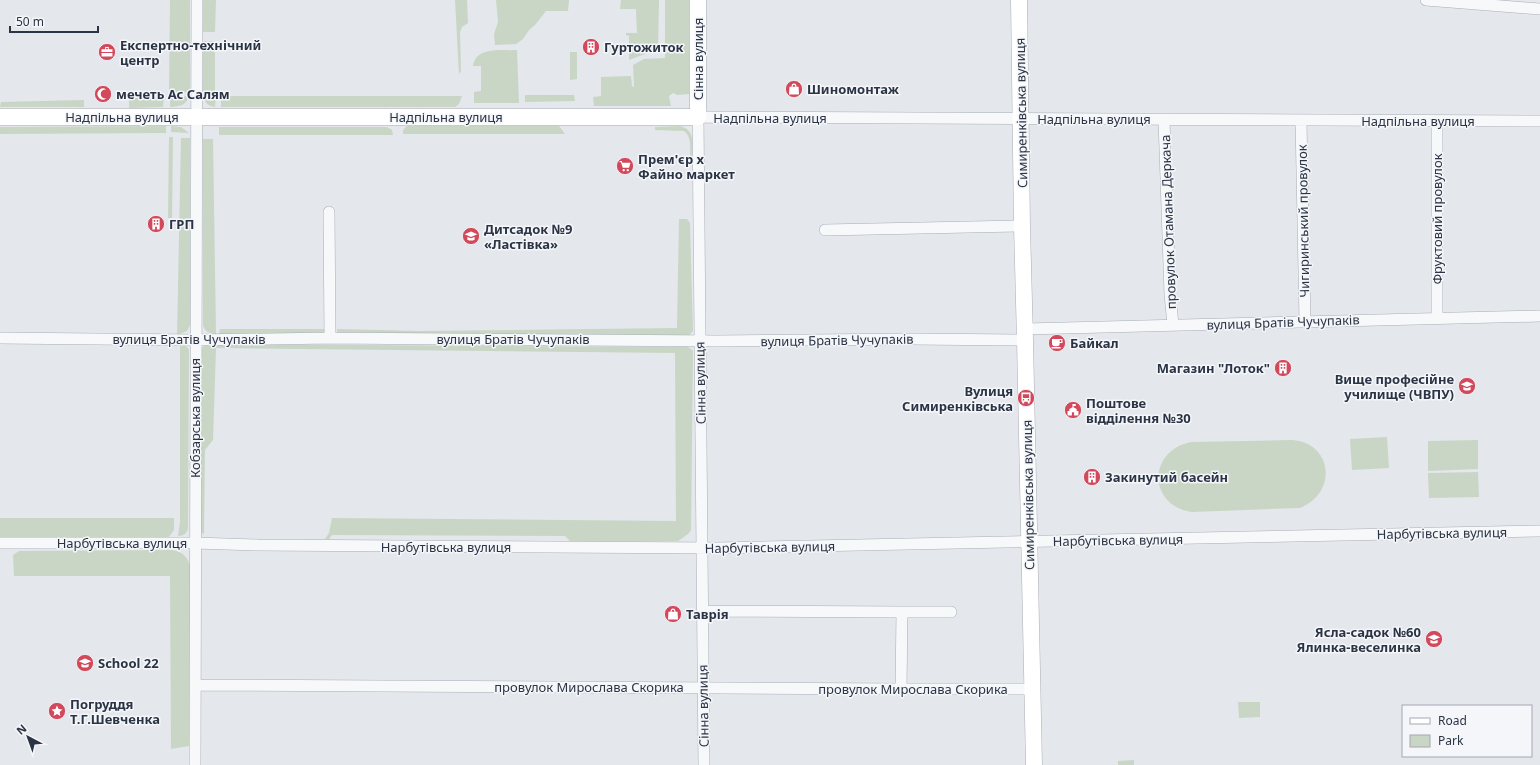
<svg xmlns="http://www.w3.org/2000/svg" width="1540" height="765" font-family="'Noto Sans',sans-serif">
  <rect width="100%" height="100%" fill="#e4e7ec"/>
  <path fill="#c9d6c5" d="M 170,0 L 190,0 L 190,92 L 169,93 Z
    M 202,0 L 216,0 L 215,32 L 203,32 Z
    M 455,0 L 467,0 L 468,23 L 462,27 L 460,32 L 461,71 L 459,74 Z
    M 496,0 L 569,0 L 568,11 L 546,11 L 535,25 L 529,30 L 523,39 L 516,44 L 495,45 L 494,34 L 498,22 Z
    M 621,0 L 659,0 L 658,49 L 629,60 L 629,36 L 626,35 L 626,33 L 637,33 L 636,9 L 620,9 Z
    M 665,0 L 689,0 L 689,94 L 677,95 L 673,93 L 669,96 L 671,106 L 594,106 L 593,97 L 601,96 L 601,77 L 631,76 L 632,86 L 634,87 L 633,65 L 644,59 L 665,58 Z
    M 203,41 L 215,41 L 215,92 L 203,91 Z
    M 517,50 L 519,103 L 474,103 L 474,92 L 481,91 L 481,66 L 473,66 C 476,46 502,51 517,50 Z
    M 570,52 L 577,52 L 577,79 L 570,80 Z
    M 525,95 L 574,95 L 575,101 L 525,102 Z
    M 189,96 C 186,106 180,106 170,107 L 170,97 Z
    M 203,96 L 216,96 L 215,107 C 208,106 205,103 203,96 Z
    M 221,96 L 462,96 L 459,104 L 455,107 L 221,107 Z
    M 164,97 L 163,107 L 129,108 L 129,98 Z
    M 84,100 L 84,107 L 0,107 L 1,102 Z
    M 166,126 L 166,133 L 0,134 L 0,127 Z
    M 171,126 L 181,127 L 189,133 L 171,132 Z
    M 407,126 L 559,126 L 565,134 L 403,134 L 403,130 Z
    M 680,126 C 696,130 692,144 692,158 L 690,157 C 690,148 692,137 684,131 L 655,130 L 655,127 Z
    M 219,127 L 387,127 L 392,130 L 393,135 L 219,135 Z
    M 169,137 L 173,137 L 172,218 L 168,218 Z
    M 181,138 L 190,138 L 190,325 L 187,331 L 177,335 Z
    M 203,139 L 213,139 L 216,334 C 209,333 205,332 203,325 Z
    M 679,219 L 687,219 L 690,223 L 693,331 L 688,336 L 337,336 L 337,329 L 419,331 L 677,328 Z
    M 220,329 L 328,329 L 327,334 L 219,334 Z
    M 180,344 L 185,344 L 189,350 L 188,526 C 188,533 184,536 178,536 L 180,522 Z
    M 215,344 L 675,347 C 683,345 687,345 693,351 L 691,530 L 688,534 L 678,541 L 571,542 L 565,536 L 332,535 L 329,539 L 325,539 L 329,533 L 332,518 L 676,521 L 675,353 L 216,348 L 213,440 L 205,450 L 204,534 L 200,532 L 200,350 L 204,346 Z
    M 1387,437 L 1389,468 L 1352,470 L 1350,439 Z
    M 1291,440 C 1333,442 1338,493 1300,508 L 1192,512 C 1148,506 1147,451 1191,442 Z
    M 1478,440 L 1478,469 L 1428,471 L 1428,441 Z
    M 1478,472 L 1479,497 L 1429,498 L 1428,473 Z
    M 0,518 L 174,518 L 174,530 L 168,538 L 0,538 Z
    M 172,550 C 182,552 186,555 190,565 L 189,746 L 171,749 L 170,576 L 14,576 L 13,555 L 19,551 Z
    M 1238,702 L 1260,702 L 1260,717 L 1239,718 Z
    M 1134,760 L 1134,765 L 1118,765 L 1118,761 Z"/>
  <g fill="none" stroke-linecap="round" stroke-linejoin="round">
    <defs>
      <path id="street" d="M 1426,0 L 1540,9
        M 1164,120 L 1170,294 L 1173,325
        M 1301,120 L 1305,321
        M 1437,121 L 1437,318
        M 329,212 L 330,338
        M 825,230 L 1022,226
        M 1025,329 L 1540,316
        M 0,338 L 195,340 L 330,338 L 717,341 L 912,339 L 1025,340
        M 0,543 L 195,543 L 258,545 L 717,548 L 1540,531
        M 702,611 L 902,612 L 901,689
        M 902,612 L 951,612
        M 195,685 L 901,689 L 1032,689
        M 195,765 L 197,0
        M 704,765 L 698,117 L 1540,121"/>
      <path id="secondary" d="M 1019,0 L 1022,226 L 1025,340 L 1034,765
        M 0,117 L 698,117 L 698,0"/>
    </defs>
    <use href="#street" stroke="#a9aeb7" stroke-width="12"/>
    <use href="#secondary" stroke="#a9aeb7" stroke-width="17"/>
    <use href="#street" stroke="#f7f8fa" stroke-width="11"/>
    <use href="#secondary" stroke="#fff" stroke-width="16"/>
  </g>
  <defs>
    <symbol id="building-disc" viewBox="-11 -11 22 22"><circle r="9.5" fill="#d1495b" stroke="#f4f6f9"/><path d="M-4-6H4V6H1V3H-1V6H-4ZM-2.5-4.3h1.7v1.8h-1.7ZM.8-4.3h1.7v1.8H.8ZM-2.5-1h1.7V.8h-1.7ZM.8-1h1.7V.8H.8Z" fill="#fff"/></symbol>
    <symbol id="office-disc" viewBox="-11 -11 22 22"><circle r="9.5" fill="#d1495b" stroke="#f4f6f9"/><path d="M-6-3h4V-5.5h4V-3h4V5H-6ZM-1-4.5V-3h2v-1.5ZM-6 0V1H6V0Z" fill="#fff"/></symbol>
    <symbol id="shop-disc" viewBox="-11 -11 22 22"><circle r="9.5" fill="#d1495b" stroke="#f4f6f9"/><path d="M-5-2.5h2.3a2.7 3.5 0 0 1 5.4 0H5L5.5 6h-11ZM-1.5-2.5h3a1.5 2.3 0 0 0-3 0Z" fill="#fff"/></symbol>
    <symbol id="mosque-disc" viewBox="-11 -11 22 22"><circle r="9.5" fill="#d1495b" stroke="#f4f6f9"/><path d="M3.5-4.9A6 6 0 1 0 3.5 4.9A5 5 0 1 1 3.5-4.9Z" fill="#fff"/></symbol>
    <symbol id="supermarket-disc" viewBox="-11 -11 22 22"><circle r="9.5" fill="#d1495b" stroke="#f4f6f9"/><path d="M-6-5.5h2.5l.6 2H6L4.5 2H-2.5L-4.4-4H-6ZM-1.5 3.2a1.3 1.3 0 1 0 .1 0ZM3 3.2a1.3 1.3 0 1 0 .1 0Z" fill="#fff"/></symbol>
    <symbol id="school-disc" viewBox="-11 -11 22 22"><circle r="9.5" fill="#d1495b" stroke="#f4f6f9"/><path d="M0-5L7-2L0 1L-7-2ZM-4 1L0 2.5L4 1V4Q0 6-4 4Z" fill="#fff"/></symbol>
    <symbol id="cafe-disc" viewBox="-11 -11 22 22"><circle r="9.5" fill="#d1495b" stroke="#f4f6f9"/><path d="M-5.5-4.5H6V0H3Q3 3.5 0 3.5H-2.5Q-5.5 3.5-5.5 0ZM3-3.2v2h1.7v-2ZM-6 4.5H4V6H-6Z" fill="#fff"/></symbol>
    <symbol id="university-disc" viewBox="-11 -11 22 22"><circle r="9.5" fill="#d1495b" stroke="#f4f6f9"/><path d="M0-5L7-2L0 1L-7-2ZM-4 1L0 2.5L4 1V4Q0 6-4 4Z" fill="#fff"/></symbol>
    <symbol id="bus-disc" viewBox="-11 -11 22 22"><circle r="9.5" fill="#d1495b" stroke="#f4f6f9"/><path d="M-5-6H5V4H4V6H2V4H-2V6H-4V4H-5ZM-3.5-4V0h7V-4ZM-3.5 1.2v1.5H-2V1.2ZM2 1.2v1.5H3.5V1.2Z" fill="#fff"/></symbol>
    <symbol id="civic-disc" viewBox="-11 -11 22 22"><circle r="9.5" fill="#d1495b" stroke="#f4f6f9"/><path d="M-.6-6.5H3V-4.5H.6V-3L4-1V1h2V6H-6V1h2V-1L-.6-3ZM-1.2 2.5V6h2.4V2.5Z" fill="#fff"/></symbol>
    <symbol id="sight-disc" viewBox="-11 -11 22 22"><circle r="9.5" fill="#d1495b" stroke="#f4f6f9"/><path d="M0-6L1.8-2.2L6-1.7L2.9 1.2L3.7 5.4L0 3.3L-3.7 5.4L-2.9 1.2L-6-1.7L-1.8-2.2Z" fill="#fff"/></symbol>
  </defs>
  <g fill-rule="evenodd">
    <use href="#building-disc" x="581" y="37" width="20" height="20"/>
    <use href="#office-disc" x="97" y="42" width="20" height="20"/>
    <use href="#shop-disc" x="784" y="79" width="20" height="20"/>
    <use href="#mosque-disc" x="93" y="84" width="20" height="20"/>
    <use href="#supermarket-disc" x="615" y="156" width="20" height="20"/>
    <use href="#building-disc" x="146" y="214" width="20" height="20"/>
    <use href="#school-disc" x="461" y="226" width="20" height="20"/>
    <use href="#cafe-disc" x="1047" y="333" width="20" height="20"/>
    <use href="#building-disc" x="1273" y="358" width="20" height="20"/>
    <use href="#university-disc" x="1457" y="376" width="20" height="20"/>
    <use href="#bus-disc" x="1016" y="388" width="20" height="20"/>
    <use href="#civic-disc" x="1063" y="400" width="20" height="20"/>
    <use href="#building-disc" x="1082" y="467" width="20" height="20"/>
    <use href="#shop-disc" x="663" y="604" width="20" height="20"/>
    <use href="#school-disc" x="1424" y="629" width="20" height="20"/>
    <use href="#school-disc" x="75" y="653" width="20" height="20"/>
    <use href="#sight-disc" x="47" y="701" width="20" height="20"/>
  </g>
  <g text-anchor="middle" stroke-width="3" stroke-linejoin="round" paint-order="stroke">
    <g font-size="13" font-weight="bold" fill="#2b3445" stroke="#f4f6f9" text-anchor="start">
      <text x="120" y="50">Експертно-технічний<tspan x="120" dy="15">центр</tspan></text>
      <text x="604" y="52">Гуртожиток</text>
      <text x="807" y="94">Шиномонтаж</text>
      <text x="116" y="99">мечеть Ас Салям</text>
      <text x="638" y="164">Прем'єр х<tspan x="638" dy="15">Файно маркет</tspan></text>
      <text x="169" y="229">ГРП</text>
      <text x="484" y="234">Дитсадок №9<tspan x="484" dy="15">«Ластівка»</tspan></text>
      <text x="1070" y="348">Байкал</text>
      <text x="1270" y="373" text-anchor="end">Магазин "Лоток"</text>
      <text x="1454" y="384" text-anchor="end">Вище професійне<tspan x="1454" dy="15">училище (ЧВПУ)</tspan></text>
      <text x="1013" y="396" text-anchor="end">Вулиця<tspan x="1013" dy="15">Симиренківська</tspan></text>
      <text x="1086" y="408">Поштове<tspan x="1086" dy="15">відділення №30</tspan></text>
      <text x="1105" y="482">Закинутий басейн</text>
      <text x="686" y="619">Таврія</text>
      <text x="1421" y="637" text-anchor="end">Ясла-садок №60<tspan x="1421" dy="15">Ялинка-веселинка</tspan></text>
      <text x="98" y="668">School 22</text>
      <text x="70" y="709">Погруддя<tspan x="70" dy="15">Т.Г.Шевченка</tspan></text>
    </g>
    <g font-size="13" fill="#2b3445" stroke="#f4f6f9">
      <text transform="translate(698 59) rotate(-90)" y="5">Сінна вулиця</text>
      <text transform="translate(1021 113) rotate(-91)" y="5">Симиренківська вулиця</text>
      <text x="122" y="122">Надпільна вулиця</text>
      <text x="446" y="122">Надпільна вулиця</text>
      <text x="770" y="123">Надпільна вулиця</text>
      <text x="1094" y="124">Надпільна вулиця</text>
      <text x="1418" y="126">Надпільна вулиця</text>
      <text transform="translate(1437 219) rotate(-90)" y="5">Фруктовий провулок</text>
      <text transform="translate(1303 221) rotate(-91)" y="5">Чигиринський провулок</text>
      <text transform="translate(1168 222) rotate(-92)" y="5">провулок Отамана Деркача</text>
      <text transform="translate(1283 322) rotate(-2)" y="5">вулиця Братів Чучупаків</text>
      <text x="189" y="344">вулиця Братів Чучупаків</text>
      <text x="513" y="344">вулиця Братів Чучупаків</text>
      <text transform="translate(837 340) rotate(-1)" y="5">вулиця Братів Чучупаків</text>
      <text transform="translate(700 383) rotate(-91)" y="5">Сінна вулиця</text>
      <text transform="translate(195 418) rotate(-90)" y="5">Кобзарська вулиця</text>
      <text transform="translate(1028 495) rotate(-91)" y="5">Симиренківська вулиця</text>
      <text transform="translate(1442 533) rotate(-1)" y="5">Нарбутівська вулиця</text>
      <text transform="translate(1118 540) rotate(-1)" y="5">Нарбутівська вулиця</text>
      <text x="122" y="548">Нарбутівська вулиця</text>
      <text x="446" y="552">Нарбутівська вулиця</text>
      <text transform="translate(770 547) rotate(-1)" y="5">Нарбутівська вулиця</text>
      <text x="589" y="692">провулок Мирослава Скорика</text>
      <text x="913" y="694">провулок Мирослава Скорика</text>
      <text transform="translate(703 706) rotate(-91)" y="5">Сінна вулиця</text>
    </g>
  </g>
  <rect x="1402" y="705" width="130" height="52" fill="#f4f6f9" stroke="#a4a8b1"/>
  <rect x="1410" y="718" width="20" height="6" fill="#ffffff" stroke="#a4a8b1"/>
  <text x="1438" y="725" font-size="12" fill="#2b3445">Road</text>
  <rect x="1410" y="735" width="20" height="12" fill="#c9d6c5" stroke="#a4a8b1"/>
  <text x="1438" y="745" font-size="12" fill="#2b3445">Park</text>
  <g transform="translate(28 737) rotate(319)" stroke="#f4f6f9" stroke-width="3" paint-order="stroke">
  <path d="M0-3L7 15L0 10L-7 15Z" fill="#2b3445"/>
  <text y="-6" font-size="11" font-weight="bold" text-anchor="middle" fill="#2b3445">N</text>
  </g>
  <path d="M10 26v6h88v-6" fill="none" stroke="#2b3445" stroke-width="2"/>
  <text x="16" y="26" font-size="12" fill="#2b3445" stroke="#f4f6f9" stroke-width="3" paint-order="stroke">50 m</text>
</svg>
